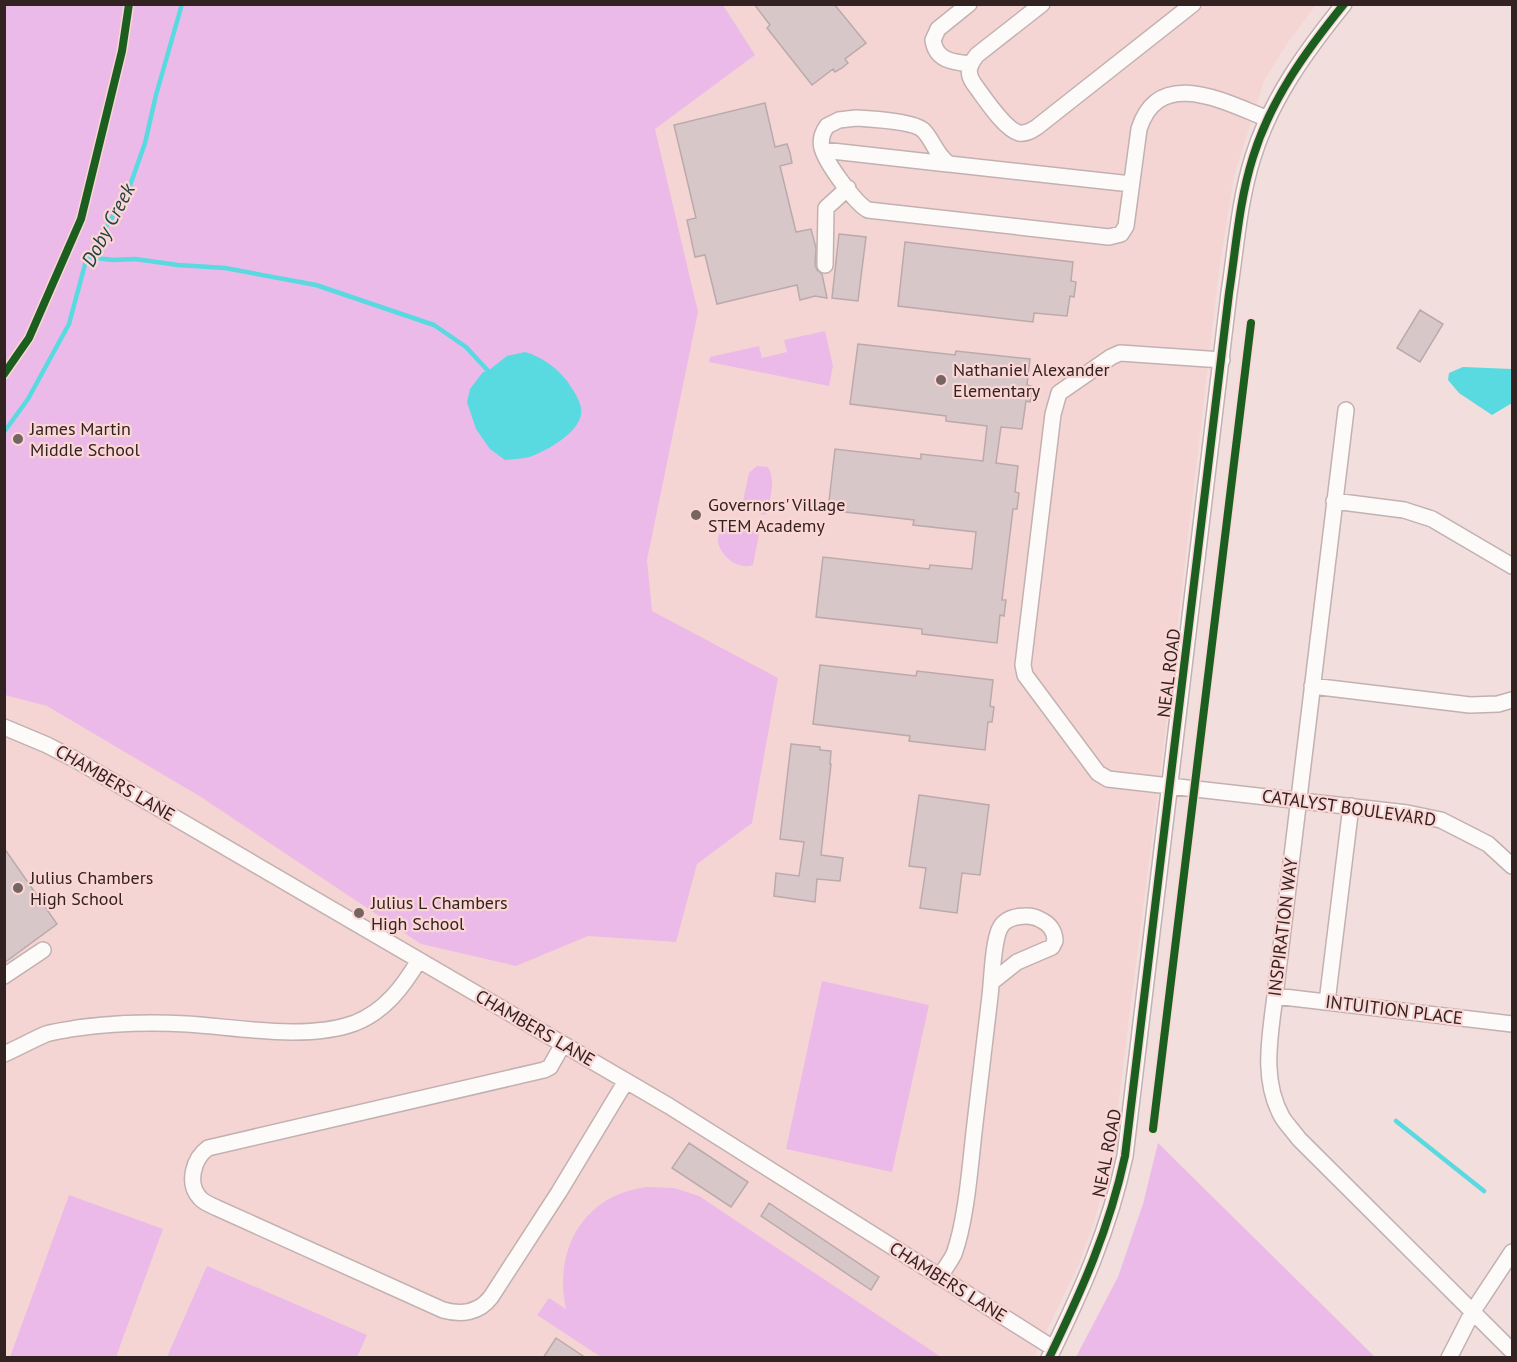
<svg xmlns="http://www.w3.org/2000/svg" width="1517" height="1362" font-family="'PT Sans',sans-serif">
  <rect width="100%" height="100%" fill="#f2dedc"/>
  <path fill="#f5d5d3" d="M 221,5 L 1316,5 L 1288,42 L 1264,81 L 1234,176 L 1219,271 L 1162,758 L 1112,1154 L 1095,1219 L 1079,1264 L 1034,1357 L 5,1357 L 4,350 Z"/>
  <path fill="#ebbae8" d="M 4,5 L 723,5 L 755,55 L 655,129 L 698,312 L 647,560 L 652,611 L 778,678 L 752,823 L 697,864 L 676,942 L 588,936 L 516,966 L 421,944 L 201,797 L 47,706 L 5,695 Z
    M 825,331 L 833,366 L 829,386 L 709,362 L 710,357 L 759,346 L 762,358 L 787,352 L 784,340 Z
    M 757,466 L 768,467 C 776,479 770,500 767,513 L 764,515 L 751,510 L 743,501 L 749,473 Z
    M 741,525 L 747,526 L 746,529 L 757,532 L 759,534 L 753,565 C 728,575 695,525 741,525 Z
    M 822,981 L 929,1005 L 892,1172 L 786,1149 Z
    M 1158,1143 L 1375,1357 L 1076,1357 L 1118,1277 L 1143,1204 Z
    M 647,1187 L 674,1188 L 699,1196 L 941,1357 L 601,1357 L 537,1315 L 549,1298 L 566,1309 C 553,1250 584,1194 647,1187 Z
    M 69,1195 L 163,1229 L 116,1357 L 10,1357 Z
    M 207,1266 L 367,1335 L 357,1357 L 167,1357 Z"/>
  <path fill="#59d9e0" d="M 525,352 C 542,357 556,367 567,381 C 573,390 583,403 581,414 C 579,433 545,452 529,457 C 521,459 513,459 505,460 L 490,449 L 476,429 L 467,402 L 470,389 L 483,372 L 488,371 L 507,356 Z
    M 1463,367 L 1512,369 L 1512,403 L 1492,415 L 1459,393 L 1448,380 L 1449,373 Z"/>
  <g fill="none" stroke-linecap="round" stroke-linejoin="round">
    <path stroke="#59d9e0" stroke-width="4.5" d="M 87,257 L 113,260 L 135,259 L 178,265 L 225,268 L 316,285 L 434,325 L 466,347 L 491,374
      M 4,432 L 28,399 L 69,324 L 87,257 L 127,194 L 145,143 L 156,95 L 182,4
      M 1396,1121 L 1484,1191"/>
  </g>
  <path fill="#d8c7c8" stroke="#baaaab" stroke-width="1.5" d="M 754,4 L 834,4 L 866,43 L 845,59 L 848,63 L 842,68 L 835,72 L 833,69 L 812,85 L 767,28 L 770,25 Z
    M 765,103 L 775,147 L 787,144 L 790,153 L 792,163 L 780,166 L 796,232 L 811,229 L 816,248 L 815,265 L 817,270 L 822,274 L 827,298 L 815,296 L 800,300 L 797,285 L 717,304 L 705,255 L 695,257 L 687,220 L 696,218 L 674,125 Z
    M 839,234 L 866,237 L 858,301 L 832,298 Z
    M 905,242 L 1073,262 L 1071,281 L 1076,282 L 1074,297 L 1070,296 L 1067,316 L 1034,313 L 1033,322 L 898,306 Z
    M 1420,310 L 1443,324 L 1420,362 L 1397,348 Z
    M 858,344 L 955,355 L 956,351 L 1030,359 L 1027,385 L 1032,386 L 1030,402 L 1026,401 L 1022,429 L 1001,427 L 996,463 L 1018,466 L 1015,492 L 1019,493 L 1017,509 L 1013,509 L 1002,600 L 1006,600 L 1004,616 L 1000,615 L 997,643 L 922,634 L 922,629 L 816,617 L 823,557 L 929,569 L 930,565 L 972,569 L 976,532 L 913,525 L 914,520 L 828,510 L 835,449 L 921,459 L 921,454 L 983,461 L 987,426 L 946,421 L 946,416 L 850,404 Z
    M 820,665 L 916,676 L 917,671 L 993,680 L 990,706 L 994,707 L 993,715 L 992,722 L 988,722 L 985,750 L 909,741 L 910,736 L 813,724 Z
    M 791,744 L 820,747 L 820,750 L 831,751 L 830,764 L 831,764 L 821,855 L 843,858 L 840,881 L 817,879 L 815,902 L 774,896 L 776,873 L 799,876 L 804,842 L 780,839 Z
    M 919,795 L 989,805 L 980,875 L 962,873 L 957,913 L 920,908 L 926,868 L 909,866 Z
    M 4,848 L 57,924 L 4,963 Z
    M 689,1143 L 748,1182 L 731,1207 L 672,1168 Z
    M 769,1203 L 879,1277 L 871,1290 L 761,1216 Z
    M 556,1338 L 586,1358 L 543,1358 Z"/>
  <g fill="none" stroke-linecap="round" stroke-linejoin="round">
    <defs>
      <path id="minor" d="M 969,4 L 938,29 L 933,40 C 936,61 953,62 971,64
        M 1042,4 L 977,55 C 969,65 966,73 974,84 C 984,97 1004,129 1019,133 C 1026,134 1031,131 1037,127 L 1193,4
        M 823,150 L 948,164
        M 1131,184 L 949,164 C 936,155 934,142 924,131 C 915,121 870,119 856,118 L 839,120 L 827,126 C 822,133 820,140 822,148 C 826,163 855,203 868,210 L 1109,237 L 1121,234 L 1126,226 L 1139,129 C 1159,65 1227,103 1268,119
        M 825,265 L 826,208 L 848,188
        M 1222,360 L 1120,353 L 1111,357 L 1059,393 L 1053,414 L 1023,665 L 1025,675 L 1098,773 L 1108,779 L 1407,813 L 1441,820 L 1488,844 L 1512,866
        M 1346,410 L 1275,996 C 1270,1037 1261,1079 1282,1117 C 1287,1125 1294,1132 1299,1139 L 1512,1351
        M 1334,501 L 1404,510 L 1432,519 L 1512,566
        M 1312,686 L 1470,705 L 1498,704 L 1512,700
        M 4,727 L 47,745 L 76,760 L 669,1106 L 1053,1348
        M 4,976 L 43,950
        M 1275,996 L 1512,1024
        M 1327,1002 L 1351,806
        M 563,1044 L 550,1067 L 544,1070 L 208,1148 C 194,1158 186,1183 200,1198 C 204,1203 211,1205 217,1208 L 443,1310 C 461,1315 479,1313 491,1297 L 559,1192 L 626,1081
        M 4,1054 C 18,1048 32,1040 46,1034 C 56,1031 67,1030 77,1028 C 113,1023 150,1022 187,1024 C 237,1027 306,1041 355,1023 C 385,1011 403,987 419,960
        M 939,1277 C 944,1270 950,1262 954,1254 C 966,1221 970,1168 974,1132 C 979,1087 985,1041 990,996 C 992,979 993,941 1000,928 C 1007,915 1030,913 1041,920 C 1050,924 1055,932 1055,941 L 1052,947 L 1017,962 L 992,982
        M 1049,1358 C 1082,1290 1109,1230 1125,1156 L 1229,293 C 1236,248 1239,201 1253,157 C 1271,99 1306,51 1344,4
        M 1449,1358 L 1473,1311 L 1512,1252"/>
    </defs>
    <use href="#minor" stroke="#c2b1b0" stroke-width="18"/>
    <use href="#minor" stroke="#fdfafa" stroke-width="15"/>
    <defs>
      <path id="cycleway" d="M 4,374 L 29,338 L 81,219 L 122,51 L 129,4
        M 1153,1129 L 1251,323
        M 1049,1358 C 1082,1290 1109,1230 1125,1156 L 1229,293 C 1236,248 1239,201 1253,157 C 1271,99 1306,51 1344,4"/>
    </defs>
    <use href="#cycleway" stroke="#fad6d4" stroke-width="11"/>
    <use href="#cycleway" stroke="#1b5e20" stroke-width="8"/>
  </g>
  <g fill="#756462" stroke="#fad6d4" stroke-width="2">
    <circle cx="941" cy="380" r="6"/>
    <circle cx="18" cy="439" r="6"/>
    <circle cx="696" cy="515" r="6"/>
    <circle cx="18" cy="888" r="6"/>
    <circle cx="359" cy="913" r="6"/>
  </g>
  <g text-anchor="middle" stroke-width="4.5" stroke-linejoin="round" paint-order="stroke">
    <g font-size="18" fill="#322221" stroke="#fad6d4" text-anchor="start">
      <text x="953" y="376">Nathaniel Alexander<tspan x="953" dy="21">Elementary</tspan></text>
      <text x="30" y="435">James Martin<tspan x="30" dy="21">Middle School</tspan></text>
      <text x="708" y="511">Governors' Village<tspan x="708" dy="21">STEM Academy</tspan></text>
      <text x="30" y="884">Julius Chambers<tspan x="30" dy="21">High School</tspan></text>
      <text x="371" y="909">Julius L Chambers<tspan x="371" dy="21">High School</tspan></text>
    </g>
    <g font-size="18" fill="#322221" stroke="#fad6d4">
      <text transform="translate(1169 673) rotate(-83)" y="6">NEAL ROAD</text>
      <text transform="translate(115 783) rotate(30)" y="6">CHAMBERS LANE</text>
      <text transform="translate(1349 808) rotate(8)" y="6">CATALYST BOULEVARD</text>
      <text transform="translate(1283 927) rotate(-83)" y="6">INSPIRATION WAY</text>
      <text transform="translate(1394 1010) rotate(7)" y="6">INTUITION PLACE</text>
      <text transform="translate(535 1028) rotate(30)" y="6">CHAMBERS LANE</text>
      <text transform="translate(1107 1153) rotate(-79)" y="6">NEAL ROAD</text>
      <text transform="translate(948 1282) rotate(32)" y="6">CHAMBERS LANE</text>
    </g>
    <g font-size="20" font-style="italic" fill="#214244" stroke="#fad6d4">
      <text transform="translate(108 225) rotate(-62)" y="7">Doby Creek</text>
    </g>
  </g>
  <rect width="1517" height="1362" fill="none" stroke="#322221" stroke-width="12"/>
</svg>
